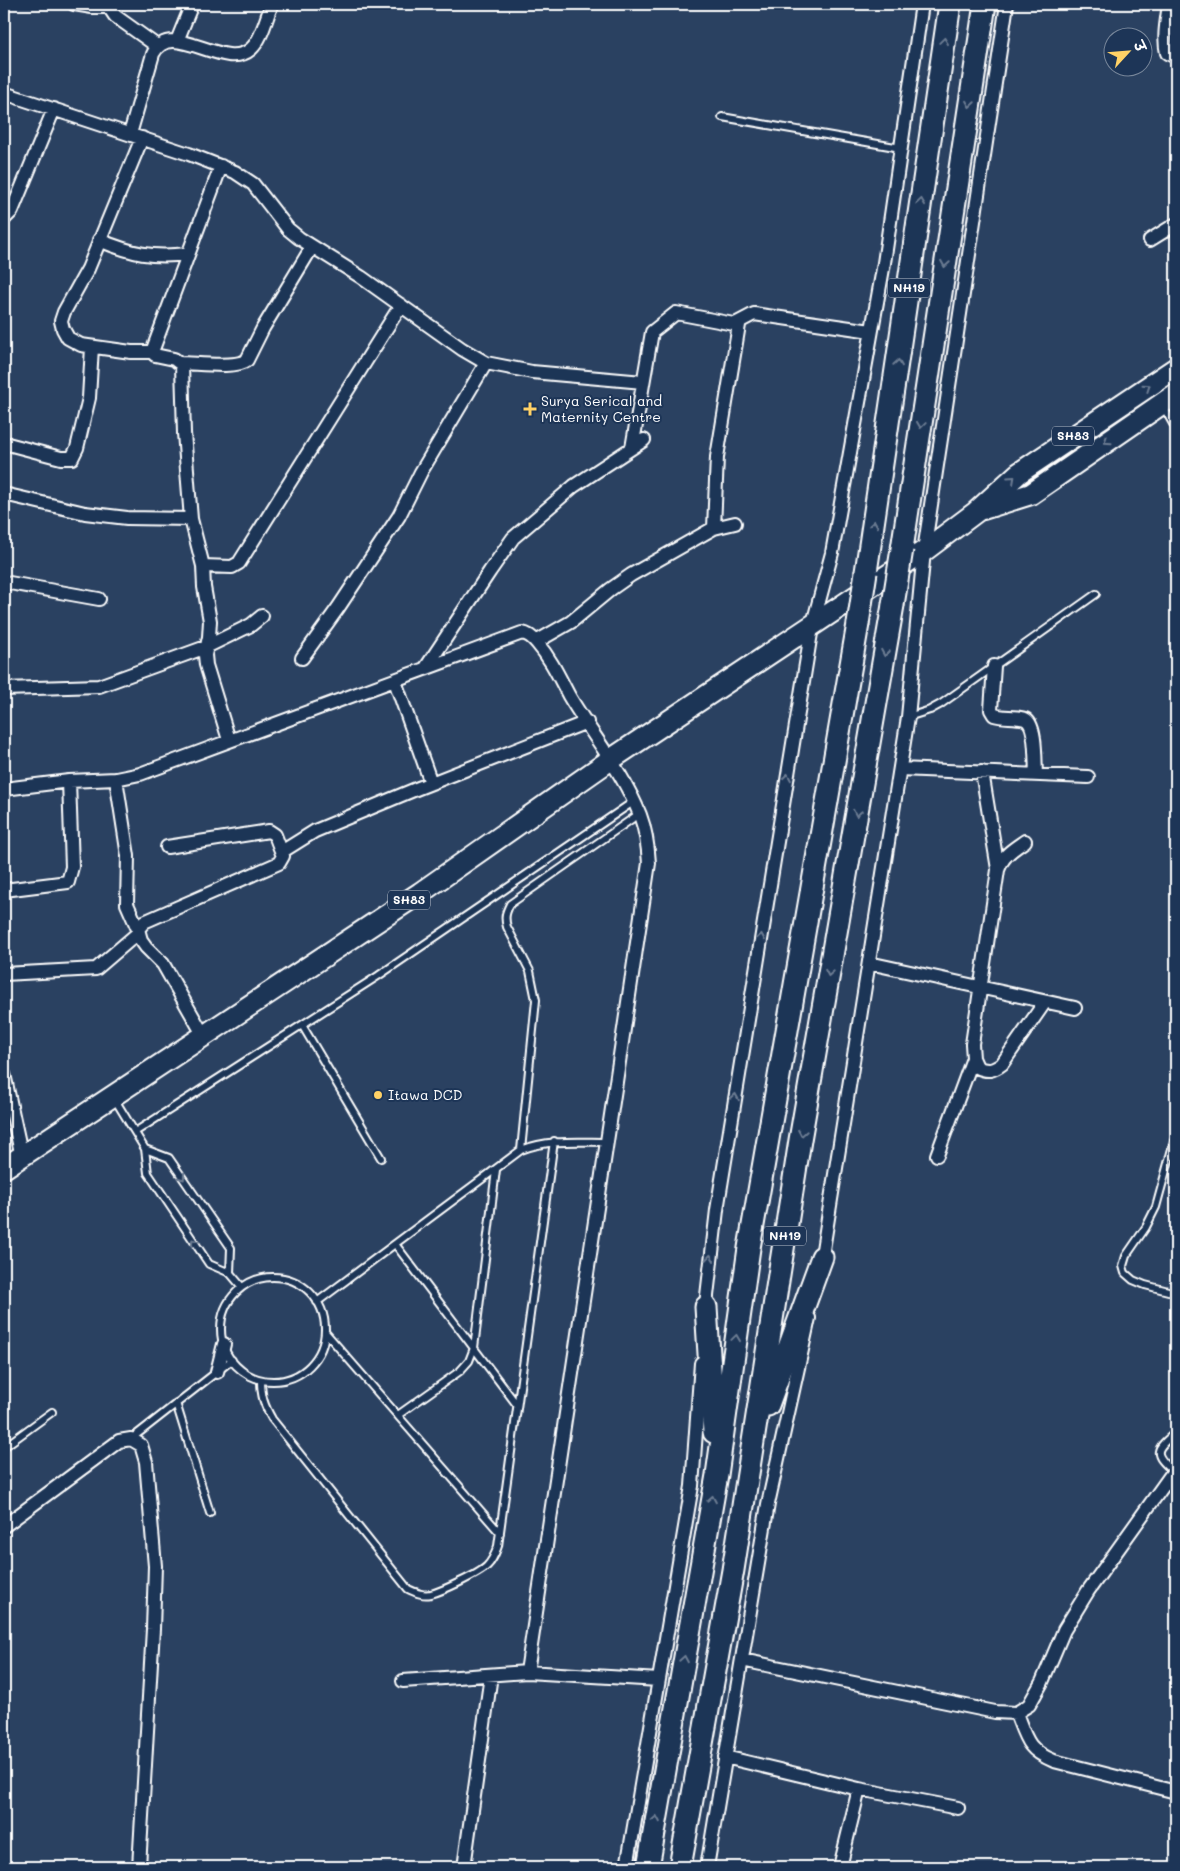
<svg xmlns="http://www.w3.org/2000/svg" width="1180" height="1871" font-family="Mali,'Playpen Sans Deva',sans-serif">
  <rect width="100%" height="100%" fill="#2a4161"/>
  <filter id="ink" filterUnits="userSpaceOnUse"><feTurbulence type="fractalNoise" baseFrequency=".02" numOctaves="2"/><feDisplacementMap in="SourceGraphic" scale="10" xChannelSelector="R" yChannelSelector="G"/><feConvolveMatrix kernelMatrix="1 2 1 2 8 2 1 2 1" color-interpolation-filters="sRGB"/></filter>
  <g filter="url(#ink)">
    <g fill="none" stroke-linecap="round" stroke-linejoin="round">
      <defs>
        <path id="service" d="M 722,117 L 901,148
          M 1163,406 L 1176,429
          M 908,717 L 930,710 L 941,704 L 1096,594
          M 302,1025 L 381,1158
          M 114,1098 L 145,1149 L 148,1173 L 209,1264 L 230,1273 L 241,1286
          M 135,1132 L 378,976 L 633,802
          M 1176,1134 L 1156,1207 L 1146,1227 L 1126,1256 L 1123,1266 L 1125,1273 L 1133,1280 L 1145,1285 L 1176,1293
          M 145,1149 L 169,1158 L 231,1248 L 230,1273
          M 521,1150 L 536,1000 L 530,971 L 507,927 C 504,917 506,912 510,904 L 639,814
          M 395,1244 L 517,1405
          M221 1329a52 52 0 1 1 104 0a52 52 0 1 1-104 0Z
          M 317,1302 L 521,1150 C 550,1139 578,1142 608,1142
          M 325,1332 L 500,1533
          M 261,1380 C 261,1396 264,1405 272,1419 L 408,1589 C 415,1592 422,1596 431,1594 C 442,1591 479,1574 487,1566 C 493,1560 495,1554 498,1546 L 554,1141
          M 176,1403 L 210,1513
          M 398,1415 L 460,1371 L 469,1361 L 474,1348 L 496,1170
          M 131,1439 L 232,1360
          M 4,1447 L 52,1412
          M 1174,1472 C 1152,1453 1155,1450 1176,1432"/>
        <path id="minor" d="M 74,4 L 92,7 L 108,7
          M 107,4 L 115,16 L 157,46
          M 1169,4 C 1167,20 1163,37 1167,53 L 1176,57
          M 177,41 L 192,4
          M 4,93 L 189,154 L 235,172 L 253,184 L 288,229 L 299,238 L 361,277 L 462,349 L 486,363 L 532,372 L 643,382
          M 130,134 L 153,54 C 171,17 224,73 251,49 C 262,39 266,18 272,4
          M 142,138 L 88,269 L 64,312 L 61,321 L 63,329 L 68,338 L 81,345 L 131,352 L 152,352
          M 221,166 L 152,352 L 155,355 L 174,359 L 182,365 L 184,433 L 191,519 L 203,566 L 204,587 L 210,621 L 209,637 L 205,655 L 206,665 L 229,740
          M 4,219 L 12,211 L 54,109
          M 99,240 C 133,254 151,258 188,254
          M 1150,240 L 1176,224
          M 735,324 L 754,314 L 871,331
          M 180,363 C 196,363 236,369 247,360 L 263,328 L 312,247
          M 4,443 L 61,458 L 72,458 L 77,448 L 89,398 L 92,347
          M 632,448 L 652,332 L 676,313 L 739,325 L 717,457 L 714,528
          M 4,494 L 85,513 L 127,518 L 191,519
          M 203,566 L 232,567 L 239,563 L 401,305
          M 4,582 L 99,599
          M 536,642 L 571,622 L 611,589 L 631,575 L 714,528 L 735,523
          M 302,658 L 338,608 L 399,516 L 421,472 L 486,363
          M 994,666 L 991,710 L 994,715 C 1003,718 1015,716 1025,719 C 1037,724 1035,763 1036,775
          M 425,669 L 490,571 L 513,538 L 574,486 L 644,440
          M 395,681 L 431,783
          M 4,689 L 99,686 L 206,647 L 251,625 L 262,616
          M 900,769 L 1088,777
          M 982,772 L 998,869
          M 116,779 L 128,856 L 127,904 L 138,929
          M 4,789 L 69,781 L 116,779 L 140,774 L 522,633 C 529,634 533,638 537,643 C 551,659 559,677 569,696 C 592,735 623,772 640,815 C 646,831 648,846 649,863 L 527,1672
          M 1025,841 C 1012,850 1003,855 998,870 L 972,1044 L 973,1058 L 977,1067 C 987,1072 993,1071 1002,1064 L 1045,1002
          M 167,847 L 269,831 L 275,835 L 283,856 L 279,863 L 144,922 L 138,929 L 141,940 L 146,947 L 163,964 L 204,1036
          M 283,851 L 315,831 L 416,789 L 587,722
          M 4,890 L 68,882 L 72,867 L 69,781
          M 869,963 L 1075,1008
          M 4,974 L 96,969 L 138,933
          M 4,1074 L 22,1157
          M 937,1155 L 973,1058
          M 821,1262 L 908,717 L 924,551 L 1007,4
          M 705,1313 L 717,1210 L 812,627 L 832,553 L 884,263 L 922,4
          M 217,1372 L 224,1344
          M 4,1526 L 119,1441 L 131,1439 L 141,1445 L 146,1462 L 155,1566 L 153,1629 L 139,1867
          M 742,1660 L 995,1712 L 1016,1713 L 1029,1705 L 1042,1682 L 1064,1630 L 1088,1591 L 1176,1468
          M 403,1681 L 527,1672 L 659,1680
          M 1016,1713 C 1026,1739 1027,1750 1054,1761 L 1176,1792
          M 725,1757 L 859,1789 L 958,1808
          M 464,1867 L 491,1675
          M 627,1867 L 692,1486 L 701,1363
          M 707,1867 L 768,1504 L 809,1318
          M 840,1867 L 859,1789"/>
        <path id="primary" d="M 983,509 L 1031,494 L 1176,394
          M 4,1168 L 420,893 L 610,760 L 924,551 L 976,512 L 1019,473 L 1176,368"/>
        <path id="trunk" d="M 902,549 L 985,4
          M 866,572 L 950,4
          M 706,1307 L 714,1432
          M 768,1405 L 822,1257
          M 648,1867 L 717,1475 L 749,1248 L 858,624
          M 680,1867 L 733,1570 L 800,1140 L 893,605"/>
      </defs>
      <use href="#service" stroke="#fff" stroke-width="10"/>
      <use href="#minor" stroke="#fff" stroke-width="16"/>
      <use href="#primary" stroke="#fff" stroke-width="24"/>
      <use href="#trunk" stroke="#fff" stroke-width="25"/>
      <use href="#service" stroke="#1d3557" stroke-width="6"/>
      <use href="#minor" stroke="#1d3557" stroke-width="12"/>
      <use href="#primary" stroke="#1d3557" stroke-width="20"/>
      <use href="#trunk" stroke="#1d3557" stroke-width="21"/>
      <defs>
        <path id="trunk-bridge" d="M 893,605 L 902,549
          M 858,624 L 866,572"/>
      </defs>
      <use href="#trunk-bridge" stroke="#fff" stroke-width="25" stroke-linecap="butt"/>
      <use href="#trunk-bridge" stroke="#1d3557" stroke-width="21"/>
    </g>
    <defs><path id="oneway-chevron" d="M-2-3.5L2.5 0L-2 3.5" fill="none" stroke-width="1.6" stroke-linecap="round" stroke-linejoin="round" transform="scale(1.25)"/></defs>
    <g stroke="#6c7c92">
      <use href="#oneway-chevron" transform="translate(944 41) rotate(-82)"/>
      <use href="#oneway-chevron" transform="translate(970 104) rotate(99)"/>
      <use href="#oneway-chevron" transform="translate(921 202) rotate(-82)"/>
      <use href="#oneway-chevron" transform="translate(945 264) rotate(99)"/>
      <use href="#oneway-chevron" transform="translate(898 363) rotate(-81)"/>
      <use href="#oneway-chevron" transform="translate(1147 387) rotate(-34)"/>
      <use href="#oneway-chevron" transform="translate(921 425) rotate(98)"/>
      <use href="#oneway-chevron" transform="translate(1107 441) rotate(146)"/>
      <use href="#oneway-chevron" transform="translate(1012 479) rotate(-42)"/>
      <use href="#oneway-chevron" transform="translate(874 524) rotate(-81)"/>
      <use href="#oneway-chevron" transform="translate(885 653) rotate(100)"/>
      <use href="#oneway-chevron" transform="translate(787 777) rotate(-81)"/>
      <use href="#oneway-chevron" transform="translate(857 813) rotate(100)"/>
      <use href="#oneway-chevron" transform="translate(761 937) rotate(-81)"/>
      <use href="#oneway-chevron" transform="translate(829 973) rotate(100)"/>
      <use href="#oneway-chevron" transform="translate(735 1097) rotate(-81)"/>
      <use href="#oneway-chevron" transform="translate(802 1133) rotate(100)"/>
      <use href="#oneway-chevron" transform="translate(182 1177) rotate(55)"/>
      <use href="#oneway-chevron" transform="translate(194 1242) rotate(-124)"/>
      <use href="#oneway-chevron" transform="translate(710 1258) rotate(-84)"/>
      <use href="#oneway-chevron" transform="translate(736 1338) rotate(-82)"/>
      <use href="#oneway-chevron" transform="translate(712 1499) rotate(-80)"/>
      <use href="#oneway-chevron" transform="translate(684 1659) rotate(-80)"/>
      <use href="#oneway-chevron" transform="translate(656 1819) rotate(-80)"/>
    </g>
  </g>
  <g fill="#ffd166" stroke="#1d3557" stroke-width="2">
    <path d="M527.5 401.5h5v5h5v5h-5v5h-5v-5h-5v-5h5z"/>
    <circle cx="378" cy="1095" r="5"/>
  </g>
  <g text-anchor="middle" stroke-width="4" stroke-linejoin="round" paint-order="stroke">
    <g fill="#1d3557" stroke="#bbc2cd" stroke-width="1">
      <rect x="888" y="278.5" width="42" height="19" rx="4"/>
      <rect x="1052" y="426.5" width="42" height="19" rx="4"/>
      <rect x="388" y="890.5" width="42" height="19" rx="4"/>
      <rect x="764" y="1226.5" width="42" height="19" rx="4"/>
    </g>
    <g font-size="12" font-weight="bold" fill="#fff">
      <text x="909" y="292">NH19</text>
      <text x="1073" y="440">SH83</text>
      <text x="409" y="904">SH83</text>
      <text x="785" y="1240">NH19</text>
    </g>
    <g font-size="14" fill="#fff" stroke="#1d3557" text-anchor="start">
      <text x="541" y="406">Surya Serical and<tspan x="541" dy="16">Maternity Centre</tspan></text>
      <text x="388" y="1100">Itawa DCD</text>
    </g>
  </g>
  <rect width="1180" height="1871" fill="none" stroke="#1d3557" stroke-width="20"/>
  <rect x="10" y="10" width="1160" height="1851" fill="none" stroke="#fff" stroke-width="2" filter="url(#ink)"/>
  <g transform="translate(1128 52) rotate(64)"><circle r="24" fill="#1d3557" stroke="#77869a"/>
  <path d="M0-4L9 19L0 12L-9 19Z" fill="#ffd166"/>
  <text y="-8" font-size="14" font-weight="bold" text-anchor="middle" fill="#ffffff">उ</text>
  </g>
</svg>
